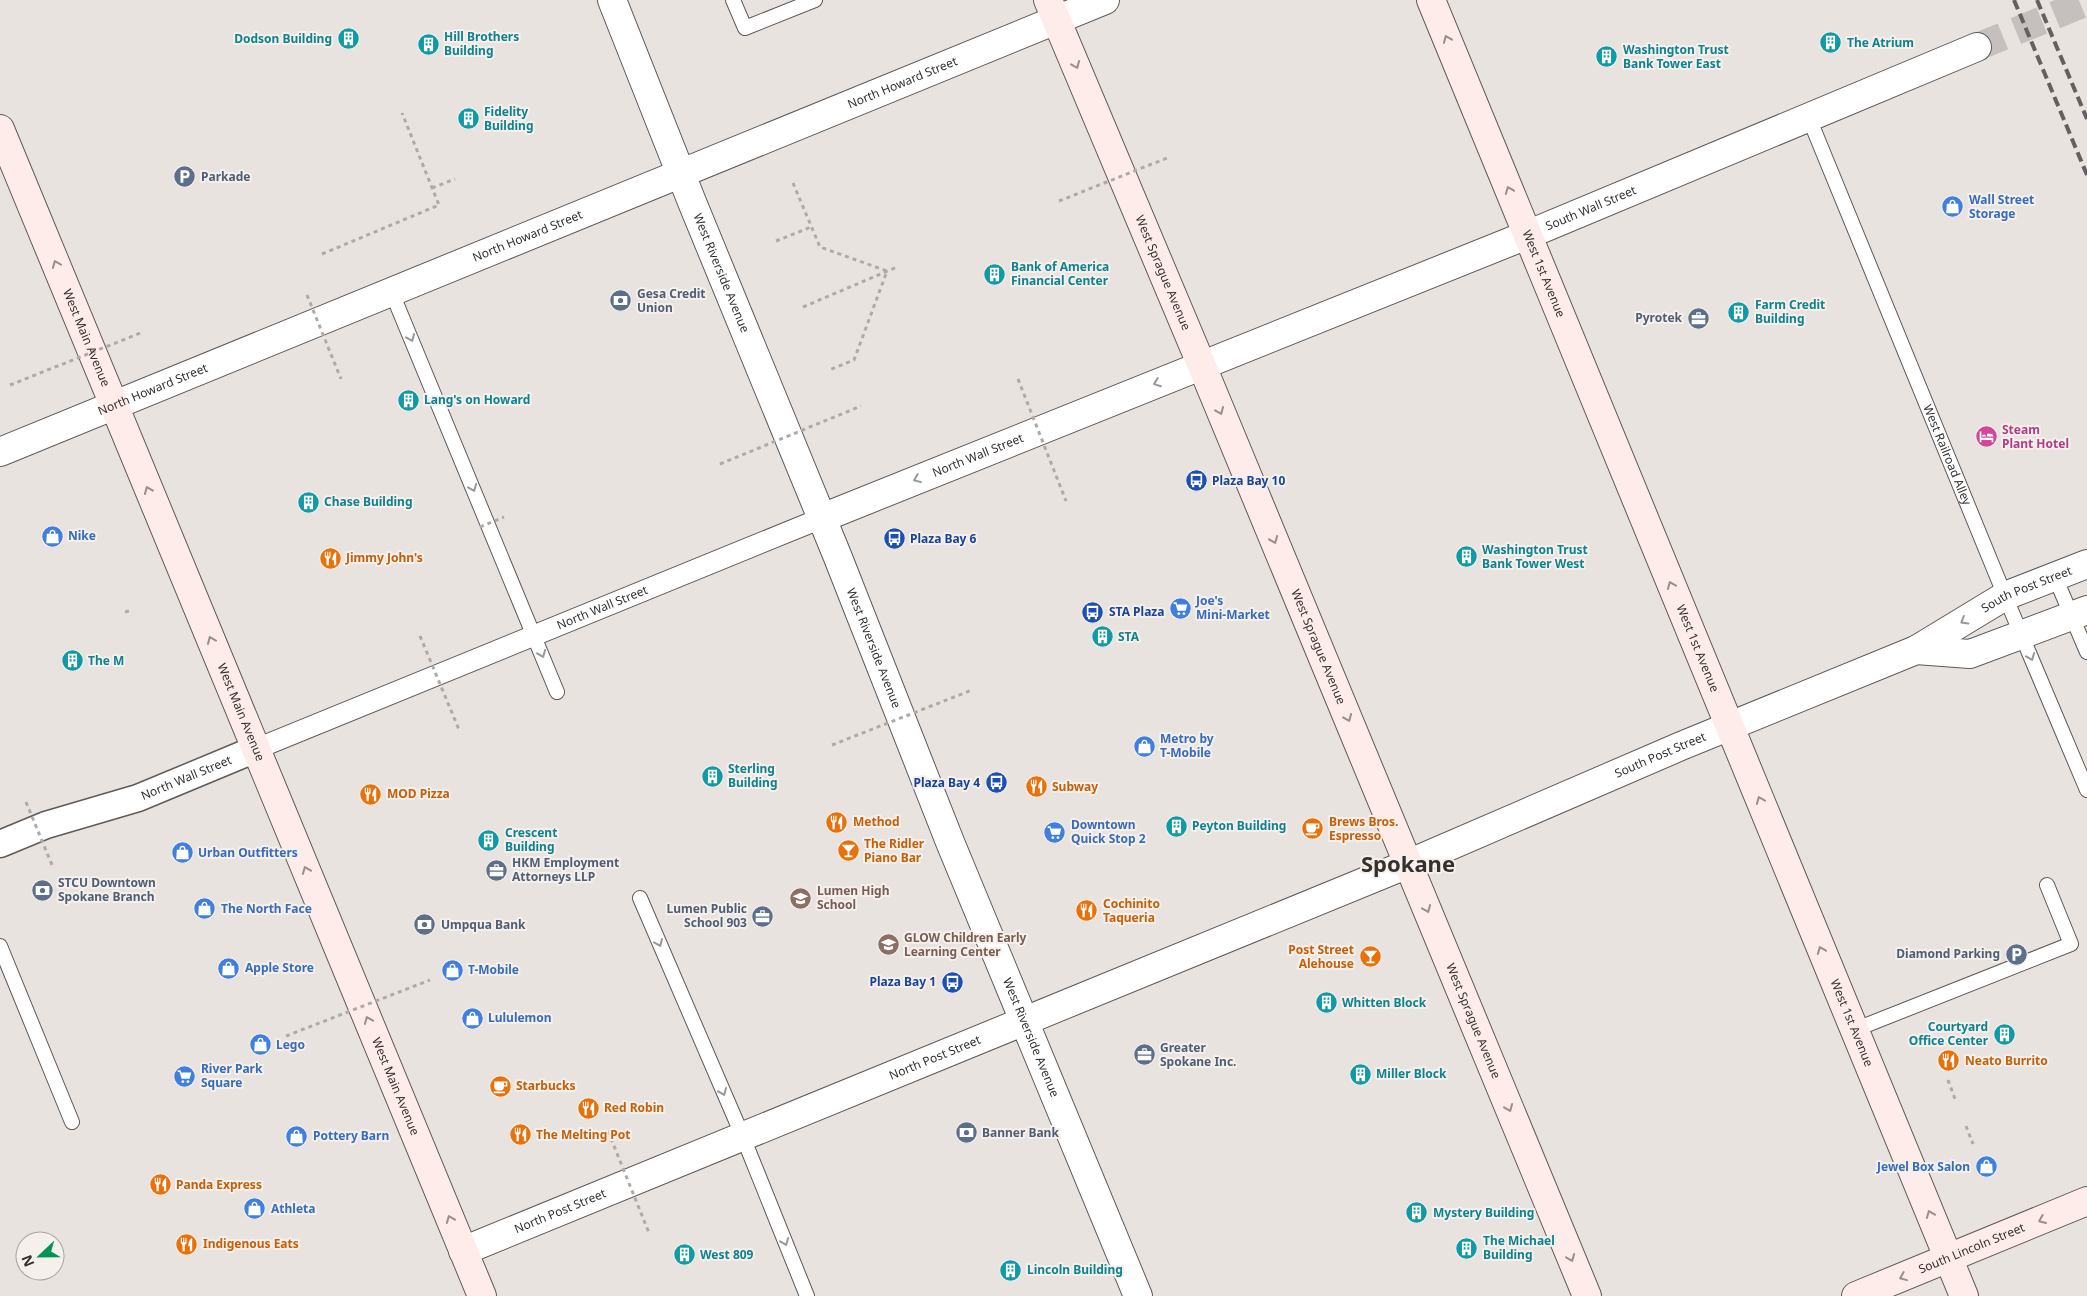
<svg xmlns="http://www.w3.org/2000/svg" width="2087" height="1296" font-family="'Noto Sans',sans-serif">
  <rect width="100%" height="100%" fill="#e9e3e0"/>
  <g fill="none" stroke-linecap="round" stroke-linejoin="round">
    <path stroke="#c5bfbd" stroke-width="28" stroke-dasharray="28 14" stroke-linecap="butt" d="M 1977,47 L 2087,2"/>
    <defs>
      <g id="service">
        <path d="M 733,0 L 745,28 L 815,0"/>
        <path id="s1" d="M 1809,118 L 2005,596 L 2087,790"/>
        <path d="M 392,293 L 557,692"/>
        <path d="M 2055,577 L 2087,652"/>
        <path d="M 640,898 L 743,1137 L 807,1296"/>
        <path d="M 0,946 L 72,1122"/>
        <path d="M 1854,1030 L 2071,944 L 2047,885"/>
      </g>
      <g id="pedestrian">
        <path id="s2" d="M 256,749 L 822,518"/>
      </g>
      <g id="minor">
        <path id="s3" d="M 0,844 L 46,825 L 138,798 L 256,749"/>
      </g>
      <g id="tertiary">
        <path id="s4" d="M 612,0 L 692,202 L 837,555 L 950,842 L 1138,1296"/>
        <path id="s5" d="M 0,452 L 1105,0"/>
        <path id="s6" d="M 822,518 L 1527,235 L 1977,47"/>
        <path d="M 1916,650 L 1970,654 L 2087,610"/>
        <path id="s7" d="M 463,1251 L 1408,864 L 1681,746 L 1916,650 L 2005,596 L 2087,564"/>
      </g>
      <g id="secondary">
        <path id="s8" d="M 1048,0 L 1202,366 L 1587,1296"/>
        <path id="s9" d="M 1431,0 L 1964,1296"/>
        <path id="s10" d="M 0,129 L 482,1296"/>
        <path id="s11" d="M 1856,1296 L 2087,1201"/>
      </g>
    </defs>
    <use href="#service" stroke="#5f5957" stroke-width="16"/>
    <use href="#pedestrian" stroke="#5f5957" stroke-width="22"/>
    <use href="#minor" stroke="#5f5957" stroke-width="29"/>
    <use href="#tertiary" stroke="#5f5957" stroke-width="30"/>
    <use href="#secondary" stroke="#5f5957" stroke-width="30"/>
    <path stroke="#afaaa8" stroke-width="3" stroke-dasharray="4 4" stroke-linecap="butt" d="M 793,183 L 820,247 L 887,271 L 854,360 L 829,370
      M 432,188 L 455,179
      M 776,241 L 811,227
      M 322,254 L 439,205 L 402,113
      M 803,307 L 897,267
      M 125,612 L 129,611
      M 1948,1080 L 1955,1099
      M 1966,1126 L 1973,1144"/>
    <use href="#service" stroke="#fff" stroke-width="14"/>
    <use href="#pedestrian" stroke="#fff" stroke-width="20"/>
    <use href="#minor" stroke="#fff" stroke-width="26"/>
    <use href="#tertiary" stroke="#fff" stroke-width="28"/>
    <use href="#secondary" stroke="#feeceb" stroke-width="28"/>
    <path stroke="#63605f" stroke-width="4" stroke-dasharray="10 5" stroke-linecap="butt" d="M 2014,0 L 2087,175
      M 2037,0 L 2087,119"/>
    <path stroke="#afaaa8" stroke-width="3" stroke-dasharray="4 4" stroke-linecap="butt" d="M 1059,201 L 1167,158
      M 307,295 L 341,379
      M 1018,379 L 1066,501
      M 10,385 L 143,332
      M 720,464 L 861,406
      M 480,527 L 504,517
      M 420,636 L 460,732
      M 832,745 L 972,690
      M 26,802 L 52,865
      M 286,1036 L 430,980
      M 608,1131 L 649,1233"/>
  </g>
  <defs><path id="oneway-chevron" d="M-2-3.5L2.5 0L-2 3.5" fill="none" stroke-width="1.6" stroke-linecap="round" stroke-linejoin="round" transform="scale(1.25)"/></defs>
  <g stroke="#988e8e">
    <use href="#oneway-chevron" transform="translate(1447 39) rotate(-112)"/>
    <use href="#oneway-chevron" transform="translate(1076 65) rotate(67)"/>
    <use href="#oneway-chevron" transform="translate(1509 190) rotate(-112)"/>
    <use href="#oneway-chevron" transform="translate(56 264) rotate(-112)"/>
    <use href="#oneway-chevron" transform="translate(1220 411) rotate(67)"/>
    <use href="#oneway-chevron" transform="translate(148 490) rotate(-113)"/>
    <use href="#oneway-chevron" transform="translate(1274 540) rotate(68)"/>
    <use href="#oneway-chevron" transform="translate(1671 585) rotate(-112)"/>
    <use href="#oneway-chevron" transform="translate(211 640) rotate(-113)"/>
    <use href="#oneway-chevron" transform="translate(1348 718) rotate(67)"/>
    <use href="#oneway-chevron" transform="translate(1760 800) rotate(-112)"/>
    <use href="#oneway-chevron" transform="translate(306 870) rotate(-112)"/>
    <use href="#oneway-chevron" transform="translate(1427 909) rotate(67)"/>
    <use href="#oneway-chevron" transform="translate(1821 950) rotate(-112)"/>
    <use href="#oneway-chevron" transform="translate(368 1020) rotate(-112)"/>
    <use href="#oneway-chevron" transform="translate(1509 1108) rotate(68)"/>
    <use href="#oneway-chevron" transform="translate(1930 1214) rotate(-112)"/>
    <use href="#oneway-chevron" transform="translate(450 1219) rotate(-112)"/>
    <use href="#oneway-chevron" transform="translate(2042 1220) rotate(157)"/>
    <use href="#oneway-chevron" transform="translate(1571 1258) rotate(68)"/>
    <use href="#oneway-chevron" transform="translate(1903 1277) rotate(158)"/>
  </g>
  <g stroke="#999898">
    <use href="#oneway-chevron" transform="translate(411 338) rotate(67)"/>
    <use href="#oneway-chevron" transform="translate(1157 383) rotate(159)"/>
    <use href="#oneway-chevron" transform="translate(917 479) rotate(158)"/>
    <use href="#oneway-chevron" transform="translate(473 488) rotate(68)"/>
    <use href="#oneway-chevron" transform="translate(1964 621) rotate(149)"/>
    <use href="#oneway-chevron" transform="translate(542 654) rotate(68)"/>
    <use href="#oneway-chevron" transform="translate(2031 657) rotate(68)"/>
    <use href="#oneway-chevron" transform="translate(659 943) rotate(67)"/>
    <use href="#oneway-chevron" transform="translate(723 1092) rotate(67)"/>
    <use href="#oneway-chevron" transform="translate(785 1242) rotate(68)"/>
  </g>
  <defs>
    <symbol id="building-disc" viewBox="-11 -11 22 22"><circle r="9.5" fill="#0f9aa8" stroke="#f6f0ed"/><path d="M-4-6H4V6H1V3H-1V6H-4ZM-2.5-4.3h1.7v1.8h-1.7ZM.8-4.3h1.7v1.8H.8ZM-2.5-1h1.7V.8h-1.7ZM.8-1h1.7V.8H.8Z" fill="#fff"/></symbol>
    <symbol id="parking-disc" viewBox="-11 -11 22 22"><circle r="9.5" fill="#5c6f8a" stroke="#f6f0ed"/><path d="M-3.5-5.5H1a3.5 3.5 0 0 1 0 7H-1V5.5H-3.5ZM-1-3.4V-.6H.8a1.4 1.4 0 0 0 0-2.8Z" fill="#fff"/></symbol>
    <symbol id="shop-disc" viewBox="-11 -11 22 22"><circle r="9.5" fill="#3f7fe0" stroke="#f6f0ed"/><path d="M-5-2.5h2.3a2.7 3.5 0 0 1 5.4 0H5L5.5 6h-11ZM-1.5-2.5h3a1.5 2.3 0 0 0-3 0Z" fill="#fff"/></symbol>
    <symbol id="bank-disc" viewBox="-11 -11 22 22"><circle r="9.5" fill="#5c6f8a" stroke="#f6f0ed"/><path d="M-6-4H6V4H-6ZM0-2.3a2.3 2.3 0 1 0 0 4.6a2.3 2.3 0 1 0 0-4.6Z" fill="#fff"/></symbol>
    <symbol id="office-disc" viewBox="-11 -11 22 22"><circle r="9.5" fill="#5c6f8a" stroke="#f6f0ed"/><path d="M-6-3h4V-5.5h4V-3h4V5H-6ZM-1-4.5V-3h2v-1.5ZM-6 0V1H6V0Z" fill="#fff"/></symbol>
    <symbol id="hotel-disc" viewBox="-11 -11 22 22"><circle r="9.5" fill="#d1479c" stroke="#f6f0ed"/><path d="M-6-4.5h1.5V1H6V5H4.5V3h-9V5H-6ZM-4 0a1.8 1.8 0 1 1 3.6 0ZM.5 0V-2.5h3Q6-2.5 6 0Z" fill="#fff"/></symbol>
    <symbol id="bus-disc" viewBox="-11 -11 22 22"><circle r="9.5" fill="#1a4fb4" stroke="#f6f0ed"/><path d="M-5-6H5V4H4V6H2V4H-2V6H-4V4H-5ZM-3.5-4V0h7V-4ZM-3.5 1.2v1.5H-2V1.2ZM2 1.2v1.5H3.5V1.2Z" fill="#fff"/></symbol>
    <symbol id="restaurant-disc" viewBox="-11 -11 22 22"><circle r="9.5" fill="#e8710a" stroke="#f6f0ed"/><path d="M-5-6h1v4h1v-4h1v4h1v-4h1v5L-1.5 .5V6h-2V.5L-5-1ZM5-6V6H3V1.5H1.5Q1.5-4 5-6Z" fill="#fff"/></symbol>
    <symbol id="supermarket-disc" viewBox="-11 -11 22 22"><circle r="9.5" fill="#3f7fe0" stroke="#f6f0ed"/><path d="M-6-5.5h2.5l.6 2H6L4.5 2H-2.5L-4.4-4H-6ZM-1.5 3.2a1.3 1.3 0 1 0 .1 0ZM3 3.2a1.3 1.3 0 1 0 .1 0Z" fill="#fff"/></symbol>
    <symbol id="cafe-disc" viewBox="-11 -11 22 22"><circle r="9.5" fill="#e8710a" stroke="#f6f0ed"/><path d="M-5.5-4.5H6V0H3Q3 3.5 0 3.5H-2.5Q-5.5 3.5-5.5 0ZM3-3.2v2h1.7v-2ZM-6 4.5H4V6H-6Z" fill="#fff"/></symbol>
    <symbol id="bar-disc" viewBox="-11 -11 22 22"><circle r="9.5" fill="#e8710a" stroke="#f6f0ed"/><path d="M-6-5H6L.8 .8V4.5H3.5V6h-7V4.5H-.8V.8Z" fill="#fff"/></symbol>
    <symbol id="school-disc" viewBox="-11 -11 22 22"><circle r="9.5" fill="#8d6e63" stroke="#f6f0ed"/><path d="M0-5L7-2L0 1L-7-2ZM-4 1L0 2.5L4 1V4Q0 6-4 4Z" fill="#fff"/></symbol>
  </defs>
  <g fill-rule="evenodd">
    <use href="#building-disc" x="336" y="26" width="25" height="25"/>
    <use href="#building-disc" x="1818" y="30" width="25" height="25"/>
    <use href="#building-disc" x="416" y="32" width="25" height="25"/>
    <use href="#building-disc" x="1594" y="44" width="25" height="25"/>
    <use href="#building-disc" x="456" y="106" width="25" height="25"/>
    <use href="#parking-disc" x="172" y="164" width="25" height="25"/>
    <use href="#shop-disc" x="1940" y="194" width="25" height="25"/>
    <use href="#building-disc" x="982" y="262" width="25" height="25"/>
    <use href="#bank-disc" x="608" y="288" width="25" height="25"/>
    <use href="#building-disc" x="1726" y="300" width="25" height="25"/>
    <use href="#office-disc" x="1686" y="306" width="25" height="25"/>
    <use href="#building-disc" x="396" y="388" width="25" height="25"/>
    <use href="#hotel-disc" x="1974" y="424" width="25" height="25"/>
    <use href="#bus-disc" x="1184" y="468" width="25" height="25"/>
    <use href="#building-disc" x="296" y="490" width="25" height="25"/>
    <use href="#shop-disc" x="40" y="524" width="25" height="25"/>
    <use href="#bus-disc" x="882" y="526" width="25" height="25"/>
    <use href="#building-disc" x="1454" y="544" width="25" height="25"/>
    <use href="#restaurant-disc" x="318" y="546" width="25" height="25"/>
    <use href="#supermarket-disc" x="1168" y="596" width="25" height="25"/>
    <use href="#bus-disc" x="1080" y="600" width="25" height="25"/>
    <use href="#building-disc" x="1090" y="624" width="25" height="25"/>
    <use href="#building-disc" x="60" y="648" width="25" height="25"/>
    <use href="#shop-disc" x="1132" y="734" width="25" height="25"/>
    <use href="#building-disc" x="700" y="764" width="25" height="25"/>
    <use href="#bus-disc" x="984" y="770" width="25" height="25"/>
    <use href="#restaurant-disc" x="1024" y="774" width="25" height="25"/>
    <use href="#restaurant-disc" x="358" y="782" width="25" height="25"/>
    <use href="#restaurant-disc" x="824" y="810" width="25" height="25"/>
    <use href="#building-disc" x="1164" y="814" width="25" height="25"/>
    <use href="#cafe-disc" x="1300" y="816" width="25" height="25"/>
    <use href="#supermarket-disc" x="1042" y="820" width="25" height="25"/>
    <use href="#building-disc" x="476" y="828" width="25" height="25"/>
    <use href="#bar-disc" x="836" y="838" width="25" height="25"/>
    <use href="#shop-disc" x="170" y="840" width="25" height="25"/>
    <use href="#office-disc" x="484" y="858" width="25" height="25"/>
    <use href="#bank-disc" x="30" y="878" width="25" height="25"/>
    <use href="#school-disc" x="788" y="886" width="25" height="25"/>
    <use href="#shop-disc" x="192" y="896" width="25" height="25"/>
    <use href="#restaurant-disc" x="1074" y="898" width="25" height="25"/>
    <use href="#office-disc" x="750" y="904" width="25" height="25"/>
    <use href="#bank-disc" x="412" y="912" width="25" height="25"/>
    <use href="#school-disc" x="876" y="932" width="25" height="25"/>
    <use href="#parking-disc" x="2004" y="942" width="25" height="25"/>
    <use href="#bar-disc" x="1358" y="944" width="25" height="25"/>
    <use href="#shop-disc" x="216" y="956" width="25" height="25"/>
    <use href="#shop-disc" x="440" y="958" width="25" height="25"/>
    <use href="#bus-disc" x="940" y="970" width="25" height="25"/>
    <use href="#building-disc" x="1314" y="990" width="25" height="25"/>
    <use href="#shop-disc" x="460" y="1006" width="25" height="25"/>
    <use href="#building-disc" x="1992" y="1022" width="25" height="25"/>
    <use href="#shop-disc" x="248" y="1032" width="25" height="25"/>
    <use href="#office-disc" x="1132" y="1042" width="25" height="25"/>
    <use href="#restaurant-disc" x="1936" y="1048" width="25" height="25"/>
    <use href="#building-disc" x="1348" y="1062" width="25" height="25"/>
    <use href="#supermarket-disc" x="172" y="1064" width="25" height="25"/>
    <use href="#cafe-disc" x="488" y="1074" width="25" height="25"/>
    <use href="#restaurant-disc" x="576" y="1096" width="25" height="25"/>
    <use href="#bank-disc" x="954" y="1120" width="25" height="25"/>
    <use href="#restaurant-disc" x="508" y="1122" width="25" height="25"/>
    <use href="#shop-disc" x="284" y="1124" width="25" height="25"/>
    <use href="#shop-disc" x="1974" y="1154" width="25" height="25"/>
    <use href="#restaurant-disc" x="148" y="1172" width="25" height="25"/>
    <use href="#shop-disc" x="242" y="1196" width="25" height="25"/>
    <use href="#building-disc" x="1404" y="1200" width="25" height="25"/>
    <use href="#restaurant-disc" x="174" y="1232" width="25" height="25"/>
    <use href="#building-disc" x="1454" y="1236" width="25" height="25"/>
    <use href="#building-disc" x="672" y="1242" width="25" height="25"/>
    <use href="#building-disc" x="998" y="1258" width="25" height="25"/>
  </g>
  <g text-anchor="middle" stroke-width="4" stroke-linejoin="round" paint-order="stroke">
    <g font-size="12" font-weight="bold" fill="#0d838f" stroke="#f6f0ed" text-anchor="start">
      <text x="444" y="41">Hill Brothers<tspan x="444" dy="14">Building</tspan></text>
      <text x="332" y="43" text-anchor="end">Dodson Building</text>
      <text x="1847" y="47">The Atrium</text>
      <text x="1623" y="54">Washington Trust<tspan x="1623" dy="14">Bank Tower East</tspan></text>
      <text x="484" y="116">Fidelity<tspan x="484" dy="14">Building</tspan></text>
      <text x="1011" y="271">Bank of America<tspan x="1011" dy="14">Financial Center</tspan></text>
      <text x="1755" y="309">Farm Credit<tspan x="1755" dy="14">Building</tspan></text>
      <text x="424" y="404">Lang's on Howard</text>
      <text x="324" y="506">Chase Building</text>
      <text x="1482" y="554">Washington Trust<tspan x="1482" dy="14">Bank Tower West</tspan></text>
      <text x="1118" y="641">STA</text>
      <text x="88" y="665">The M</text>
      <text x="728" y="773">Sterling<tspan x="728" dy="14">Building</tspan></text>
      <text x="1192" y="830">Peyton Building</text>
      <text x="505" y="837">Crescent<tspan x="505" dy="14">Building</tspan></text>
      <text x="1342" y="1007">Whitten Block</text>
      <text x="1988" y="1031" text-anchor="end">Courtyard<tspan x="1988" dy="14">Office Center</tspan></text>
      <text x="1376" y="1078">Miller Block</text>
      <text x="1433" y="1217">Mystery Building</text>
      <text x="1483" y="1245">The Michael<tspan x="1483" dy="14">Building</tspan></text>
      <text x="700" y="1259">West 809</text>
      <text x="1027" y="1274">Lincoln Building</text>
    </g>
    <g font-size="12" fill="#333130" stroke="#f6f0ed">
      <text dy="4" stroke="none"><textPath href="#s5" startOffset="975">North Howard Street</textPath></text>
      <text dy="4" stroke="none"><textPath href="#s6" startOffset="829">South Wall Street</textPath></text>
      <text dy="4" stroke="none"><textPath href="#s5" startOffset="570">North Howard Street</textPath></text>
      <text dy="4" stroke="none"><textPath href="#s4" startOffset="294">West Riverside Avenue</textPath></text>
      <text dy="4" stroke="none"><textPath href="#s8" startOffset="296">West Sprague Avenue</textPath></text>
      <text dy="4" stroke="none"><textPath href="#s9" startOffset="296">West 1st Avenue</textPath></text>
      <text dy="4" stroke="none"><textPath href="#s10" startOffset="226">West Main Avenue</textPath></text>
      <text dy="4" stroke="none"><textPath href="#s5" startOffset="165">North Howard Street</textPath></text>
      <text dy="4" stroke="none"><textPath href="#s1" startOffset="364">West Railroad Alley</textPath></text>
      <text dy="4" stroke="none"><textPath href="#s6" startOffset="168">North Wall Street</textPath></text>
      <text dy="4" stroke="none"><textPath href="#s7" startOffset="1699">South Post Street</textPath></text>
      <text dy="4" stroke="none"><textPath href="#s2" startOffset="374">North Wall Street</textPath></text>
      <text dy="4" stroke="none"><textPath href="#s8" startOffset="701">West Sprague Avenue</textPath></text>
      <text dy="4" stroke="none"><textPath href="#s9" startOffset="701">West 1st Avenue</textPath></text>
      <text dy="4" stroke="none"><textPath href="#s4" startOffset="699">West Riverside Avenue</textPath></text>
      <text dy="4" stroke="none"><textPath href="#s10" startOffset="631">West Main Avenue</textPath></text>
      <text dy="4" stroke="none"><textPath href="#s7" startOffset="1296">South Post Street</textPath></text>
      <text dy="4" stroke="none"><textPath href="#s3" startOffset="198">North Wall Street</textPath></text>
      <text dy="4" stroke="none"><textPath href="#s8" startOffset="1106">West Sprague Avenue</textPath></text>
      <text dy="4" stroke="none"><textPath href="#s9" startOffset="1106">West 1st Avenue</textPath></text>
      <text dy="4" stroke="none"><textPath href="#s4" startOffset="1119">West Riverside Avenue</textPath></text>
      <text dy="4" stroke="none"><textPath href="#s7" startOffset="510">North Post Street</textPath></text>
      <text dy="4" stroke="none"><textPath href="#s10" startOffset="1036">West Main Avenue</textPath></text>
      <text dy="4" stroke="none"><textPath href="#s7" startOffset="105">North Post Street</textPath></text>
      <text dy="4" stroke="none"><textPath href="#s11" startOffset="125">South Lincoln Street</textPath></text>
    </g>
    <g font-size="12" font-weight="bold" fill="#4e5e75" stroke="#f6f0ed" text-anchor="start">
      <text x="201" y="181">Parkade</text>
      <text x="637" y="298">Gesa Credit<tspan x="637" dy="14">Union</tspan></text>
      <text x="1682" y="322" text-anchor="end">Pyrotek</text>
      <text x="512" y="867">HKM Employment<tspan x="512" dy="14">Attorneys LLP</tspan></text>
      <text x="58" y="887">STCU Downtown<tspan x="58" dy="14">Spokane Branch</tspan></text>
      <text x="747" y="913" text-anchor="end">Lumen Public<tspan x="747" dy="14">School 903</tspan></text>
      <text x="441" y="929">Umpqua Bank</text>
      <text x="2000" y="958" text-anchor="end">Diamond Parking</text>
      <text x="1160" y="1052">Greater<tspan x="1160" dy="14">Spokane Inc.</tspan></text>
      <text x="982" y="1137">Banner Bank</text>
    </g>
    <g font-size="12" font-weight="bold" fill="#366cbe" stroke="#f6f0ed" text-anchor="start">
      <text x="1969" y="204">Wall Street<tspan x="1969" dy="14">Storage</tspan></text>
      <text x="68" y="540">Nike</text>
      <text x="1196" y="605">Joe's<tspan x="1196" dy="14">Mini-Market</tspan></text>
      <text x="1160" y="743">Metro by<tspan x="1160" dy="14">T-Mobile</tspan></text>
      <text x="1071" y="829">Downtown<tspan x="1071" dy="14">Quick Stop 2</tspan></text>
      <text x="198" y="857">Urban Outfitters</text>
      <text x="221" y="913">The North Face</text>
      <text x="245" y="972">Apple Store</text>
      <text x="468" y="974">T-Mobile</text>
      <text x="488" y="1022">Lululemon</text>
      <text x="276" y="1049">Lego</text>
      <text x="201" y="1073">River Park<tspan x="201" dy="14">Square</tspan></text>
      <text x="313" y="1140">Pottery Barn</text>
      <text x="1970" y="1171" text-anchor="end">Jewel Box Salon</text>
      <text x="271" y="1213">Athleta</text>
    </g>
    <g font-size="12" font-weight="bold" fill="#b23c85" stroke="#f6f0ed" text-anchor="start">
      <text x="2002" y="434">Steam<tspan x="2002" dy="14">Plant Hotel</tspan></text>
    </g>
    <g font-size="12" font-weight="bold" fill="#164399" stroke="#f6f0ed" text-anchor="start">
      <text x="1212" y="485">Plaza Bay 10</text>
      <text x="910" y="543">Plaza Bay 6</text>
      <text x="1109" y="616">STA Plaza</text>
      <text x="980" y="787" text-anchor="end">Plaza Bay 4</text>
      <text x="936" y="986" text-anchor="end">Plaza Bay 1</text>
    </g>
    <g font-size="12" font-weight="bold" fill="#c56008" stroke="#f6f0ed" text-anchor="start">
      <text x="346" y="562">Jimmy John's</text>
      <text x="1052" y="791">Subway</text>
      <text x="387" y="798">MOD Pizza</text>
      <text x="853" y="826">Method</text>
      <text x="1329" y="826">Brews Bros.<tspan x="1329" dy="14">Espresso</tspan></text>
      <text x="864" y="848">The Ridler<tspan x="864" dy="14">Piano Bar</tspan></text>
      <text x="1103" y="908">Cochinito<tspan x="1103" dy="14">Taqueria</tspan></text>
      <text x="1354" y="954" text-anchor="end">Post Street<tspan x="1354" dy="14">Alehouse</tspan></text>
      <text x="1965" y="1065">Neato Burrito</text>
      <text x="516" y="1090">Starbucks</text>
      <text x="604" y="1112">Red Robin</text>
      <text x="536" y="1139">The Melting Pot</text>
      <text x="176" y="1189">Panda Express</text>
      <text x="203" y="1248">Indigenous Eats</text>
    </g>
    <g font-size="12" font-weight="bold" fill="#785e54" stroke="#f6f0ed" text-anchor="start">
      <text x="817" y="895">Lumen High<tspan x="817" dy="14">School</tspan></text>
      <text x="904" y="942">GLOW Children Early<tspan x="904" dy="14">Learning Center</tspan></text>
    </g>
    <g font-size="22" font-weight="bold" fill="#35302e" stroke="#f6f0ed">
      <text x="1408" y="872">Spokane</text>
    </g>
  </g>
  <g transform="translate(40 1256) rotate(248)"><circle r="24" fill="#f6f0ed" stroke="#a8a4a1"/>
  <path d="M0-4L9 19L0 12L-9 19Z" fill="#009454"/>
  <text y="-8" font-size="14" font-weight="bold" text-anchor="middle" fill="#333130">N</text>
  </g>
</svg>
